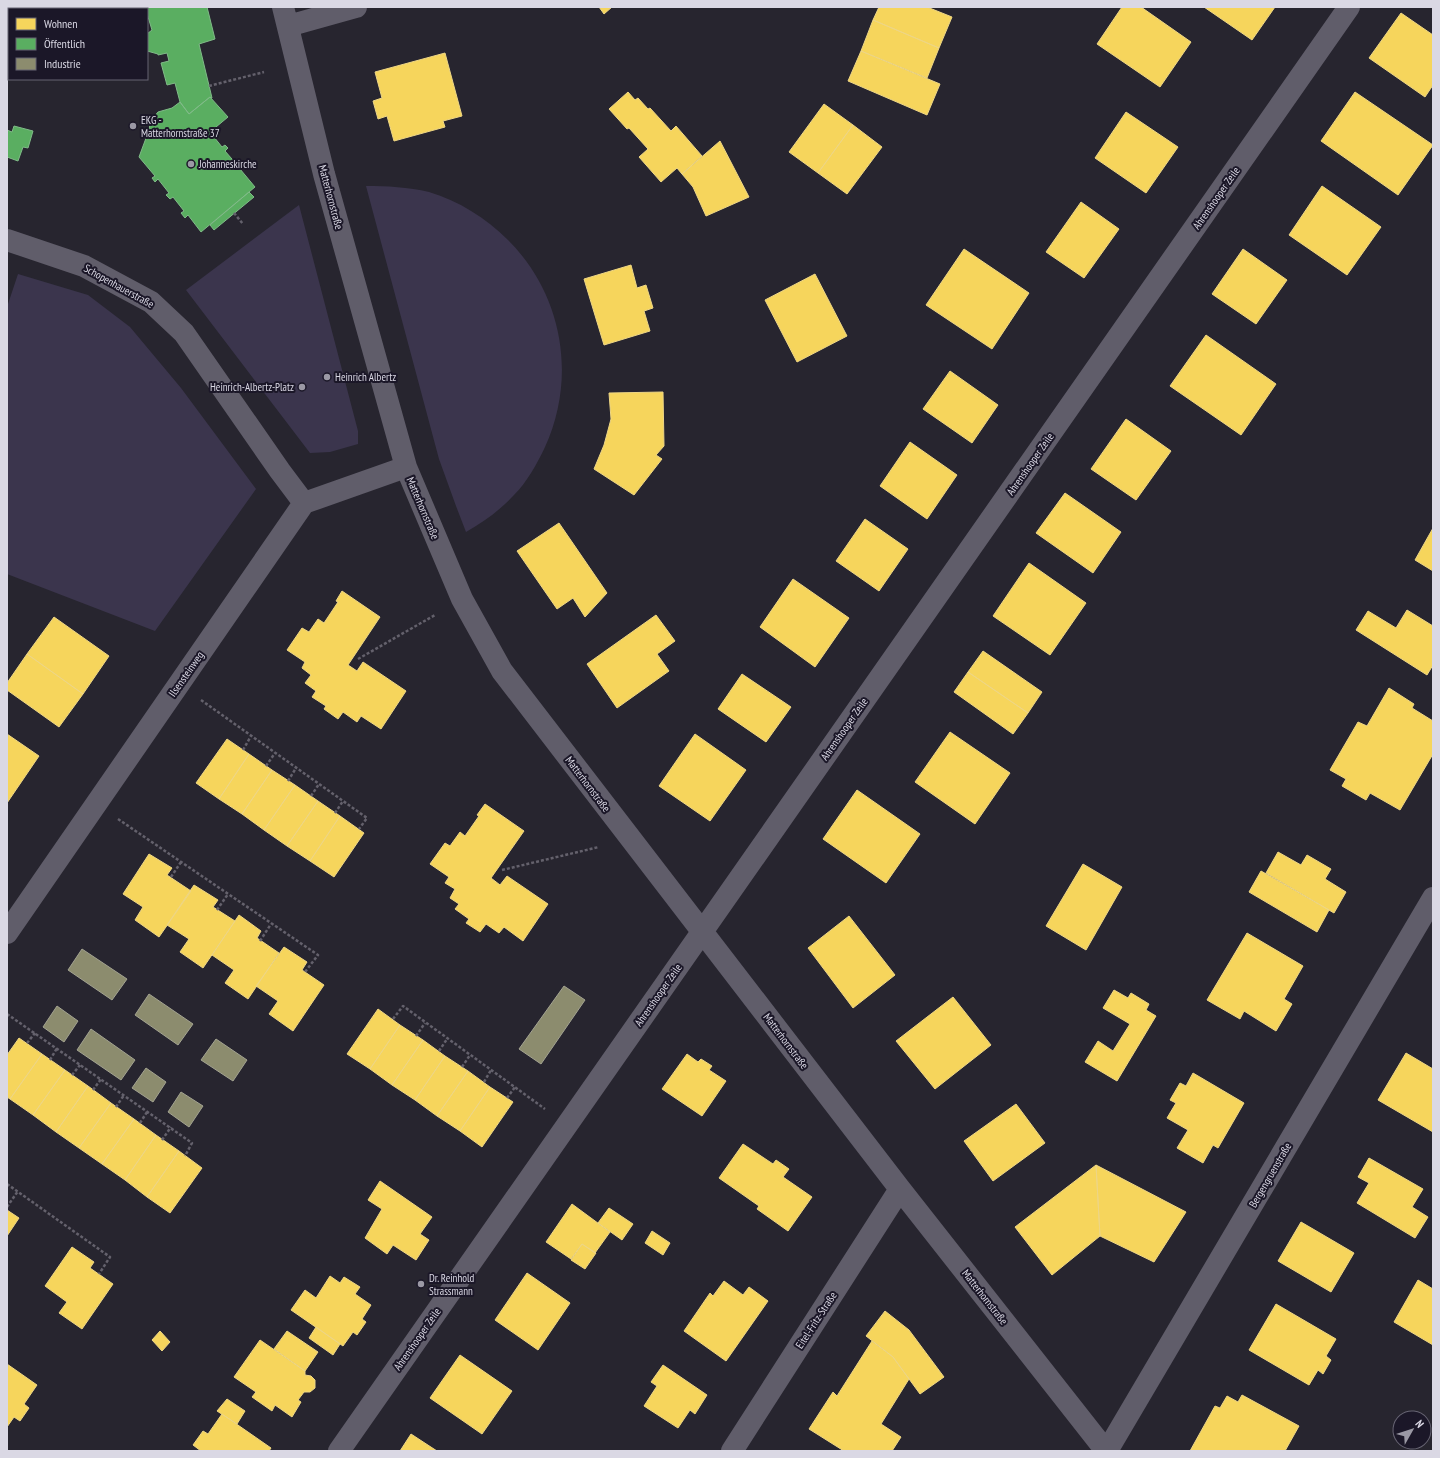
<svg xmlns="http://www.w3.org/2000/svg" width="1440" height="1458" font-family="'PT Sans Narrow',sans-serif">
  <rect width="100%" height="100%" fill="#27252f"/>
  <path fill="#3b354d" d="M 366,186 C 387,186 408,187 429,192 C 459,201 486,218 508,240 C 563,295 577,377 545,447 C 537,464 527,482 514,495 C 500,510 484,522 466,532 L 456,506 L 439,459 Z
    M 299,205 L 358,431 L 358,444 L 330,452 L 310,453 L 186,290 Z
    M 18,274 L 88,295 L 130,327 L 181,388 L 256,489 L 155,631 L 7,574 L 7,307 Z"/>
  <path fill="#f6d55c" stroke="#eed685" d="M 599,7 L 612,7 L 604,14 Z
    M 879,7 L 927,7 L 952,17 L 939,48 L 873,20 Z
    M 1122,7 L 1141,7 L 1191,42 L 1160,87 L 1097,44 Z
    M 1204,7 L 1275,7 L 1252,40 Z
    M 1401,13 L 1433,35 L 1433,85 L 1425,97 L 1369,58 Z
    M 873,20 L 939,48 L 927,78 L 861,51 Z
    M 7,26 L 9,27 L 9,53 L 7,56 Z
    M 861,51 L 940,84 L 927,115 L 848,81 Z
    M 445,53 L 462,116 L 443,121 L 445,127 L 394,141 L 387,116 L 378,119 L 373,101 L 382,98 L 375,72 Z
    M 628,92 L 635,100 L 638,98 L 648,109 L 650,108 L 671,131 L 676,126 L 702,156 L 682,174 L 677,168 L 661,182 L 639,157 L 648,149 L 629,128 L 627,129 L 609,109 Z
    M 1355,92 L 1433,145 L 1398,195 L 1321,141 Z
    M 824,104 L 853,125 L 818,173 L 789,152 Z
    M 1126,112 L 1178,147 L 1146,193 L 1095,158 Z
    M 853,125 L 882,147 L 847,194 L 818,173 Z
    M 720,141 L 749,197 L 706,216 L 693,187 L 682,174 Z
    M 1322,186 L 1381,227 L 1347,275 L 1289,235 Z
    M 1081,202 L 1119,229 L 1084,278 L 1046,252 Z
    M 964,249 L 1029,293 L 992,349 L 926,305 Z
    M 1243,249 L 1287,280 L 1256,324 L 1212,294 Z
    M 631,265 L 637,288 L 646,285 L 653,308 L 644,311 L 650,331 L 604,345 L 584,279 Z
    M 815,274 L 847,336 L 797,362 L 765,300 Z
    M 1206,335 L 1276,384 L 1241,435 L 1170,386 Z
    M 950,371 L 998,405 L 972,443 L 923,409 Z
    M 663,392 L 664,446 L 656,455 L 662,459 L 634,495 L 594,469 L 604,445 L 611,419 L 609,393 Z
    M 1126,419 L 1171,451 L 1136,500 L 1091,469 Z
    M 910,442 L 957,475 L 927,519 L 880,486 Z
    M 1065,493 L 1121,532 L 1093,573 L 1036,533 Z
    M 865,519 L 908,549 L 879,591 L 836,561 Z
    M 559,523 L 607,593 L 585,617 L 573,598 L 557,609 L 517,551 Z
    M 1433,528 L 1433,571 L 1415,560 Z
    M 1029,563 L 1086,603 L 1050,655 L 993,616 Z
    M 793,579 L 849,618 L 815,667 L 760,627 Z
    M 342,591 L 380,617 L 348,665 L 357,671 L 363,662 L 406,691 L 381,729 L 361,716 L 357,722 L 343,712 L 338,719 L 324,709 L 326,706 L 312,697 L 316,691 L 305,683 L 311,675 L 302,668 L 305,662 L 287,650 L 302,628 L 309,632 L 318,619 L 324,623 L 338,602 L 336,601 Z
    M 1407,610 L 1433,626 L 1433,665 L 1427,675 L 1356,630 L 1368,611 L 1396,628 Z
    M 656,615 L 675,641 L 657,654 L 669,671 L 617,708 L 587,664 Z
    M 54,617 L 109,656 L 83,694 L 27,654 Z
    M 983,651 L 1042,692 L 1028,713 L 968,672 Z
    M 27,654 L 83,694 L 59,727 L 7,690 L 7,683 Z
    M 968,672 L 1028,713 L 1013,734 L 954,692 Z
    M 742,674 L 791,707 L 766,742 L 718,709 Z
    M 1389,688 L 1414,704 L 1412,708 L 1433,721 L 1433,754 L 1400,810 L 1370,793 L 1366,800 L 1342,786 L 1346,779 L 1330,770 L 1358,722 L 1367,726 Z
    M 950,732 L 1010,773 L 975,824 L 915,782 Z
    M 7,734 L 39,756 L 7,803 Z
    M 695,734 L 746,770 L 710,821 L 659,786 Z
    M 227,739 L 249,754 L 219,799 L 196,783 Z
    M 249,754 L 272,770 L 242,814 L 219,799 Z
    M 272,770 L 295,785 L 264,830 L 242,814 Z
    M 295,785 L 318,801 L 287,846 L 264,830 Z
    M 857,790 L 920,834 L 886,883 L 823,839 Z
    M 318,801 L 340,816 L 310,861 L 287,846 Z
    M 485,804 L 524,831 L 491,878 L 500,885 L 507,876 L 548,904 L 523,941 L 504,927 L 499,933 L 486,924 L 480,932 L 466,923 L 469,919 L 455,909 L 459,904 L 450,898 L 455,889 L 445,883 L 449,877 L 430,864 L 445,843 L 450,846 L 460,832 L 465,836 L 479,816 L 477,815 Z
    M 340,816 L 364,833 L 334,877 L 310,861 Z
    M 1278,852 L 1301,865 L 1307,855 L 1331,869 L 1325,879 L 1346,892 L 1334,913 L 1266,873 Z
    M 149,854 L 172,868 L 167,875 L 191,891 L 159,937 L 135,920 L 143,907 L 123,894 Z
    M 1083,864 L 1122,887 L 1086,950 L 1046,926 Z
    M 1261,871 L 1329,910 L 1317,932 L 1249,892 Z
    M 194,885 L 218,900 L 213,907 L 235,921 L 203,968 L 180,952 L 189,939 L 167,925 Z
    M 239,915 L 261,931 L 257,938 L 279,953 L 248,999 L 225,983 L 234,970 L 212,955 Z
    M 849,916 L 895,975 L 853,1008 L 808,948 Z
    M 1247,933 L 1303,966 L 1284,999 L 1292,1004 L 1276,1031 L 1244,1011 L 1240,1019 L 1207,1000 Z
    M 284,947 L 307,962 L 302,970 L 324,985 L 293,1031 L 269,1014 L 278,1001 L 256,986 Z
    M 1114,990 L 1128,998 L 1131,993 L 1149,1004 L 1146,1010 L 1156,1016 L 1117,1081 L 1085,1062 L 1098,1041 L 1113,1051 L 1130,1024 L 1103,1008 Z
    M 953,997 L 991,1045 L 935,1089 L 896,1041 Z
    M 378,1009 L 400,1025 L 370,1069 L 347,1054 Z
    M 400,1025 L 423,1040 L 392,1085 L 370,1069 Z
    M 19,1038 L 42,1054 L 10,1099 L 7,1097 L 7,1055 Z
    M 423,1040 L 445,1056 L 415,1100 L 392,1085 Z
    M 1406,1053 L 1433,1069 L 1433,1132 L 1378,1100 Z
    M 42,1054 L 65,1070 L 33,1115 L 10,1099 Z
    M 687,1054 L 698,1062 L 701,1059 L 712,1066 L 709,1070 L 726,1081 L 702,1116 L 662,1089 Z
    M 445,1056 L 468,1071 L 437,1116 L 415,1100 Z
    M 65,1070 L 88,1086 L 56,1132 L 33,1115 Z
    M 468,1071 L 490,1087 L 460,1131 L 437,1116 Z
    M 1193,1073 L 1244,1103 L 1218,1148 L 1213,1145 L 1203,1163 L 1177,1148 L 1188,1130 L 1167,1118 L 1176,1103 L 1170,1100 L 1180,1083 L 1186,1086 Z
    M 88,1086 L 111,1103 L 79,1148 L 56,1132 Z
    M 490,1087 L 513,1102 L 482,1147 L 460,1131 Z
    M 111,1103 L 134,1119 L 102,1164 L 79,1148 Z
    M 1016,1104 L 1045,1143 L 993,1181 L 964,1141 Z
    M 134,1119 L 156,1135 L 125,1180 L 102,1164 Z
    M 156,1135 L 179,1151 L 147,1197 L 125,1180 Z
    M 743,1144 L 773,1164 L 776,1160 L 789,1169 L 783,1177 L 812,1197 L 788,1231 L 757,1209 L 759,1206 L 719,1178 Z
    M 179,1151 L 202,1168 L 170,1213 L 147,1197 Z
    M 1369,1158 L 1423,1189 L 1412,1207 L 1428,1217 L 1415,1238 L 1357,1203 L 1369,1183 L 1358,1177 Z
    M 1096,1165 L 1186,1212 L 1154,1262 L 1100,1236 Z
    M 1096,1165 L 1100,1236 L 1052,1275 L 1015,1227 Z
    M 380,1181 L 432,1217 L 420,1234 L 429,1240 L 416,1260 L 393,1245 L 387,1254 L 365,1238 L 382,1209 L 368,1200 Z
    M 572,1204 L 610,1232 L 595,1253 L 582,1244 L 571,1259 L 546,1242 Z
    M 609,1208 L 633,1224 L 622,1240 L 598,1223 Z
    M 7,1210 L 19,1218 L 7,1236 Z
    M 1301,1222 L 1354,1253 L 1331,1292 L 1278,1261 Z
    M 652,1231 L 670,1243 L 663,1255 L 645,1243 Z
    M 582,1244 L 596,1253 L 585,1269 L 571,1260 Z
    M 72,1247 L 94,1262 L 90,1268 L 113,1284 L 82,1329 L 59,1313 L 67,1302 L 45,1286 Z
    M 527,1273 L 570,1303 L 538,1350 L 495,1320 Z
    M 330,1276 L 340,1283 L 344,1277 L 360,1287 L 355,1294 L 371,1305 L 362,1319 L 366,1322 L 357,1335 L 353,1332 L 343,1346 L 291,1310 L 305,1290 L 316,1298 Z
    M 1418,1280 L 1433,1289 L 1433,1345 L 1394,1322 Z
    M 724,1281 L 743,1295 L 749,1287 L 768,1301 L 726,1361 L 684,1331 L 710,1293 L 713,1296 Z
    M 1276,1304 L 1336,1339 L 1326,1356 L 1331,1360 L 1323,1374 L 1318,1370 L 1309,1385 L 1249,1350 Z
    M 885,1311 L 909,1330 L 944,1377 L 920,1394 L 893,1357 L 866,1336 Z
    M 316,1327 L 340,1344 L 333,1355 L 309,1338 Z
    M 160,1331 L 170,1342 L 162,1351 L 152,1340 Z
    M 287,1331 L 318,1352 L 305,1371 L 274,1349 Z
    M 260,1340 L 305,1371 L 305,1375 L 311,1376 L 315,1380 L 315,1388 L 310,1392 L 304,1392 L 298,1400 L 301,1402 L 292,1417 L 275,1405 L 272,1411 L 252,1397 L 256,1392 L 234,1377 Z
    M 872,1341 L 893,1357 L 909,1379 L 881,1424 L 901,1437 L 892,1451 L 844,1451 L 809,1429 L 833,1392 L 837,1396 Z
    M 460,1355 L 512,1391 L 482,1434 L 430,1398 Z
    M 7,1364 L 37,1385 L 24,1404 L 29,1408 L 20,1421 L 14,1417 L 7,1427 Z
    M 663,1365 L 707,1395 L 695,1414 L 690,1410 L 678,1428 L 644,1406 L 657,1386 L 651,1382 Z
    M 1242,1395 L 1299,1426 L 1285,1451 L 1190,1451 L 1215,1406 L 1220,1408 L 1227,1396 L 1238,1402 Z
    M 227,1399 L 245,1411 L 237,1424 L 217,1411 Z
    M 222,1414 L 271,1448 L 269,1451 L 201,1451 L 193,1445 L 203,1431 L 208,1434 Z
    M 411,1434 L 437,1451 L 400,1451 Z"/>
  <path fill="#5aae61" stroke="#80bb88" d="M 145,7 L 207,7 L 215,39 L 199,44 L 212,98 L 210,97 L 189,114 L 180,102 L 175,83 L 167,85 L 161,63 L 169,61 L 167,53 L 158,55 L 158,54 L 147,51 L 147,34 L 152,30 Z
    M 210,97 L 228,117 L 210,132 L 222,147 L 225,145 L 228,148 L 225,151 L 238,166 L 241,163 L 243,166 L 240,169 L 255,187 L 201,232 L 188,215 L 185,218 L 181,213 L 184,211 L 173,197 L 170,199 L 166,195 L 169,193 L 158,179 L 155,182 L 152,178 L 155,176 L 139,157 L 149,130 L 150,124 L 153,118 L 158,112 L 172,108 L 180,102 L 189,114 Z
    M 14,126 L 33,131 L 28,148 L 23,147 L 18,161 L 7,157 L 7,130 L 12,132 Z
    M 249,192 L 254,197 L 214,230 L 210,225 Z"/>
  <path fill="#8c8c6e" stroke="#a3a391" d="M 82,949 L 127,979 L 112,1000 L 68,970 Z
    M 564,986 L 585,1000 L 541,1064 L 519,1049 Z
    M 149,994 L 193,1024 L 178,1045 L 135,1015 Z
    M 57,1006 L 78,1021 L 64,1042 L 43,1027 Z
    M 91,1029 L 135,1060 L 121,1080 L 77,1050 Z
    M 216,1039 L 247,1060 L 233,1081 L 201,1060 Z
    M 146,1068 L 166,1082 L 153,1102 L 132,1088 Z
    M 181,1092 L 203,1106 L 189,1127 L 168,1112 Z"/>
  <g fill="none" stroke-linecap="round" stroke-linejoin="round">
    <path stroke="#64616c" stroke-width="2.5" stroke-dasharray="3 2" stroke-linecap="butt" d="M 209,86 L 264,72
      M 234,213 L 243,224
      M 358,659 L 435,615
      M 201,700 L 367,818 L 359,829
      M 243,750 L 251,736
      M 266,766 L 275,753
      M 288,781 L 296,768
      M 311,796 L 319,784
      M 335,813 L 343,801
      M 118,819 L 318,955 L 305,972
      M 502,870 L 599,847
      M 171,877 L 181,862
      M 217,910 L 228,894
      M 260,941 L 271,924
      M 7,1014 L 192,1143 L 185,1156
      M 393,1019 L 403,1006 L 545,1109
      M 416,1036 L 425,1023
      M 27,1043 L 35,1033
      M 439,1051 L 447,1039
      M 50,1060 L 57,1048
      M 462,1067 L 470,1055
      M 72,1075 L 80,1065
      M 484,1082 L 491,1070
      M 93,1090 L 101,1079
      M 507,1098 L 515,1087
      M 116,1107 L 124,1095
      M 140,1123 L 147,1112
      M 162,1140 L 171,1127
      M 7,1184 L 110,1257 L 99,1274
      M 7,1207 L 18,1191"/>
    <path stroke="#605d6a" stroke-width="22" d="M 283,7 L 324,174 L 406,467 L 462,599 L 502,671 L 900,1189 L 1106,1451
      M 288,26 L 356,7
      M 7,240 L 84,266 L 151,302 L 184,333 L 280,471 L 304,503
      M 7,933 L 304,503 L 406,467
      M 339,1451 L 1349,7
      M 732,1451 L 900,1189
      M 1107,1451 L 1433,898"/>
  </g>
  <g fill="#9b99a5" stroke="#1b1728" stroke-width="1.5">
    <circle cx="133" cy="126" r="4"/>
    <circle cx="191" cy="164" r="4"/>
    <circle cx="327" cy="377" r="4"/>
    <circle cx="302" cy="387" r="4"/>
    <circle cx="421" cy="1284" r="4"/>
  </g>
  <g text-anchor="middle" stroke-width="4" stroke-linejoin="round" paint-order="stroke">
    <g font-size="11" fill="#dad8e4" stroke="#1b1728" text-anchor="start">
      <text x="141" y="124">EKG -<tspan x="141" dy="13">Matterhornstraße 37</tspan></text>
      <text x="199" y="168">Johanneskirche</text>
      <text x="335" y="381">Heinrich Albertz</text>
      <text x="294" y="391" text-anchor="end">Heinrich-Albertz-Platz</text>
      <text x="429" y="1282">Dr. Reinhold<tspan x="429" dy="13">Strassmann</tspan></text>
    </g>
    <g font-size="11" fill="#dad8e4" stroke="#1b1728">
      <text transform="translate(331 197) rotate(75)" y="4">Matterhornstraße</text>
      <text transform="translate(1216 198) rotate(-55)" y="4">Ahrenshooper Zeile</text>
      <text transform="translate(119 286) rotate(29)" y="4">Schopenhauerstraße</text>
      <text transform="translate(1030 464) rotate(-55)" y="4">Ahrenshooper Zeile</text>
      <text transform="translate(423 508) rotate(67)" y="4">Matterhornstraße</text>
      <text transform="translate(186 674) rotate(-55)" y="4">Ilsensteinweg</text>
      <text transform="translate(844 729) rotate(-55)" y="4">Ahrenshooper Zeile</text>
      <text transform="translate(588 784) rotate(53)" y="4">Matterhornstraße</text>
      <text transform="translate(658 995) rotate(-55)" y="4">Ahrenshooper Zeile</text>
      <text transform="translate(786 1041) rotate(53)" y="4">Matterhornstraße</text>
      <text transform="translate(1270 1175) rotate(-60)" y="4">Bergengruenstraße</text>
      <text transform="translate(985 1297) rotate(52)" y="4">Matterhornstraße</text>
      <text transform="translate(816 1320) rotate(-57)" y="4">Eitel-Fritz-Straße</text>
      <text transform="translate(417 1339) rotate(-55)" y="4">Ahrenshooper Zeile</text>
    </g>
  </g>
  <rect width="1440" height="1458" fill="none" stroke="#dad8e4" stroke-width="16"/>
  <rect x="8" y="8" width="140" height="72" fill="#1b1728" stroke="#676473"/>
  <rect x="16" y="18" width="20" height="12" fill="#f6d55c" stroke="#676473"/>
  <text x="44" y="28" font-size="12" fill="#dad8e4">Wohnen</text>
  <rect x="16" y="38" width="20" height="12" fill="#5aae61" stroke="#676473"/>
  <text x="44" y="48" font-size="12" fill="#dad8e4">Öffentlich</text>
  <rect x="16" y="58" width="20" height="12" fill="#8c8c6e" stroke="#676473"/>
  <text x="44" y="68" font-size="12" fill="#dad8e4">Industrie</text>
  <g transform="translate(1412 1430) rotate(51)"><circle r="19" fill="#1b1728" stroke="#676473"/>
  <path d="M0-3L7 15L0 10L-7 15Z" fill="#9b99a5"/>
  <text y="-6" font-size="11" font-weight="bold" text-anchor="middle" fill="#dad8e4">N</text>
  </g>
</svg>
